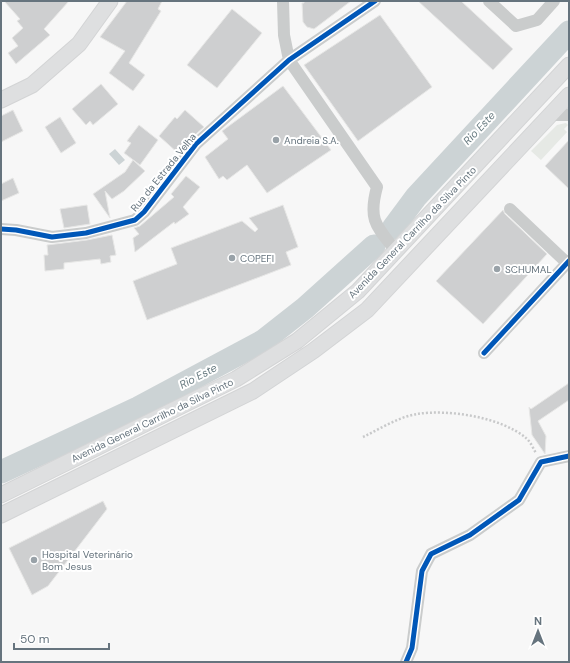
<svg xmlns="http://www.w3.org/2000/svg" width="570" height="663" font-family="'DM Sans',sans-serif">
  <rect width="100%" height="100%" fill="#f7f7f7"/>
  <path fill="#e6e9e5" d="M 566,123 L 568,125 L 564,129 L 567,132 L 541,160 L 531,151 L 557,125 Z"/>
  <path fill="#ccd3d5" d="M 115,149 L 125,160 L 119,165 L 109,154 Z"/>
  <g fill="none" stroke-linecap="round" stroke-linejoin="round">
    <path stroke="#ccd3d5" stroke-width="23" d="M 393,228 L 416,197 L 569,32
      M 1,472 L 138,408 L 263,341 L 305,308 L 374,246"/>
  </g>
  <path fill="#cecfd0" stroke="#e7e7e6" d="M 4,1 L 69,1 L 44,29 L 50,35 L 16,64 L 8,53 L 18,46 L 12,38 L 23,28 L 17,21 L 20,19 Z
    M 127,1 L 162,1 L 158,9 L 161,11 L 129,63 L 145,75 L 133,91 L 109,73 L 125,51 L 100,37 Z
    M 304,1 L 351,1 L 314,29 L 307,27 L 303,22 L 302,3 L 304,3 Z
    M 418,1 L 461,1 L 513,49 L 493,70 Z
    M 232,9 L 262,33 L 217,88 L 187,65 Z
    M 380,15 L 432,87 L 358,141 L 304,65 Z
    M 101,84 L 118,104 L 93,125 L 90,121 L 86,125 L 72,109 Z
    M 283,86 L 331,150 L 267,193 L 247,165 L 227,180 L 223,176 L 219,179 L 205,157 L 228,139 L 222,131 Z
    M 13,110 L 23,131 L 1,142 L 1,116 Z
    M 185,110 L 204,127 L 190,139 L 179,154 L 159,136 L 175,117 L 177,119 Z
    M 60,117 L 76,143 L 61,153 L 45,127 Z
    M 139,125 L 158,140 L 140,165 L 124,153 L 131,143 L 127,141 Z
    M 569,140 L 569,189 L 545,166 Z
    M 133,160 L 145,171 L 124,191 L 112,199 L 105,191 L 110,218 L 93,194 L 125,172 Z
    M 186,176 L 200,187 L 183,207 L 189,214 L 175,224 L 174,222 L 135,252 L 133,238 L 139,234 L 134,228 L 140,226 L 174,197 L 171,194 Z
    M 13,178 L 19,193 L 1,201 L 1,184 Z
    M 87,205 L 90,224 L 64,228 L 60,209 Z
    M 283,205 L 298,247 L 286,252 L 291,265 L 147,320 L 133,281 L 177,264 L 171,248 L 242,221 L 255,232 L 258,229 L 249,218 Z
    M 503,210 L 505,214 L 547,254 L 483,324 L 436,281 Z
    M 112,235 L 116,255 L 110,256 L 111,262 L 101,264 L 100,259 L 64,263 L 64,269 L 45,271 L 44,255 L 48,255 L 47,245 L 87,240 Z
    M 569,383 L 569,400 L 538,421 L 546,436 L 545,454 L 532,435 L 529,407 L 531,409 Z
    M 103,501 L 107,509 L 48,586 L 32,595 L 9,548 Z"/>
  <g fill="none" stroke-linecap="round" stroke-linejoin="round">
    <defs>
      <path id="major" d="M 1,100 L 32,85 L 79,44 L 110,1
        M 1,495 L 236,379 L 297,341 L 358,291 L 569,65
        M 1,515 L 253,391 L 313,351 L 367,310 L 569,95"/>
    </defs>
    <use href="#major" stroke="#d3d4d5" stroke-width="17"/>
    <path stroke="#c8c9ca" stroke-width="2.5" stroke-dasharray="2 2" stroke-linecap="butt" d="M 363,437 C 380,429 398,417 417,414 C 448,409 501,417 526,438 C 530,441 533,448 536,453"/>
    <path stroke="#cacccc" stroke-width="12" d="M 283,1 L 284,35 L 289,60 L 377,187 C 368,220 376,226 396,251
      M 489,1 L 516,26 L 537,20 L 554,1
      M 550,115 L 569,115
      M 510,209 L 567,263
      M 1,229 L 16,230 L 52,237 L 86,233 L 135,220 L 144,212 L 196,144 L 289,60 L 375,1
      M 484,353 L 569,261
      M 406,662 L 412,648 L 422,571 L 431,554 L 470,535 L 519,500 L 541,462 L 569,456"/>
    <use href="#major" stroke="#dedfe0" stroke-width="15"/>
    <defs>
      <path id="cycleway" d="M 1,229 L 16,230 L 52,237 L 86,233 L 135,220 L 144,212 L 196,144 L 289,60 L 375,1
        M 484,353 L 569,261
        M 406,662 L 412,648 L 422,571 L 431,554 L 470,535 L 519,500 L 541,462 L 569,456"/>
    </defs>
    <use href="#cycleway" stroke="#fff" stroke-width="8"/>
    <use href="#cycleway" stroke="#0057b8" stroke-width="5"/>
  </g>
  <g fill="#99a2a8" stroke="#fff" stroke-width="1.5">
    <circle cx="276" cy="140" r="4"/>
    <circle cx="232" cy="258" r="4"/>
    <circle cx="497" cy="269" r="4"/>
    <circle cx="34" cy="560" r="4"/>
  </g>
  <g text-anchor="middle" stroke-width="4" stroke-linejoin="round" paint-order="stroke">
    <g font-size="10" fill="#66747e" stroke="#fff" text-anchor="start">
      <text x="284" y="144">Andreia S.A.</text>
      <text x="240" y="262">COPEFI</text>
      <text x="505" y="273">SCHUMAL</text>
      <text x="42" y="558">Hospital Veterinário<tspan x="42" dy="12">Bom Jesus</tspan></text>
    </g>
    <g font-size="10" fill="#66747e" stroke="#fff">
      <text transform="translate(163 172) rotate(-51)" y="4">Rua da Estrada Velha</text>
      <text transform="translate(412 232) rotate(-46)" y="4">Avenida General Carrilho da Silva Pinto</text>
      <text transform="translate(152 420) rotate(-26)" y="4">Avenida General Carrilho da Silva Pinto</text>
    </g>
    <g font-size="11" font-style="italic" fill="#66797f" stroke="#fff">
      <text transform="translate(479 128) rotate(-47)" y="4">Rio Este</text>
      <text transform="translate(198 376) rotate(-28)" y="4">Rio Este</text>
    </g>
  </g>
  <rect width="570" height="663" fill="none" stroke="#66747e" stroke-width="4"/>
  <g transform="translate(538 631)" stroke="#ffffff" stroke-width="3" paint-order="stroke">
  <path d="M0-3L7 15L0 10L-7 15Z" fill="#66747e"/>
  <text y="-6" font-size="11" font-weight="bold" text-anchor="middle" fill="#66747e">N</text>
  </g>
  <path d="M14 643v6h95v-6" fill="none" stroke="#66747e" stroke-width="2"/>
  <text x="20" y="643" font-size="12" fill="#66747e" stroke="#ffffff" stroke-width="3" paint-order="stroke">50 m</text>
</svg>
